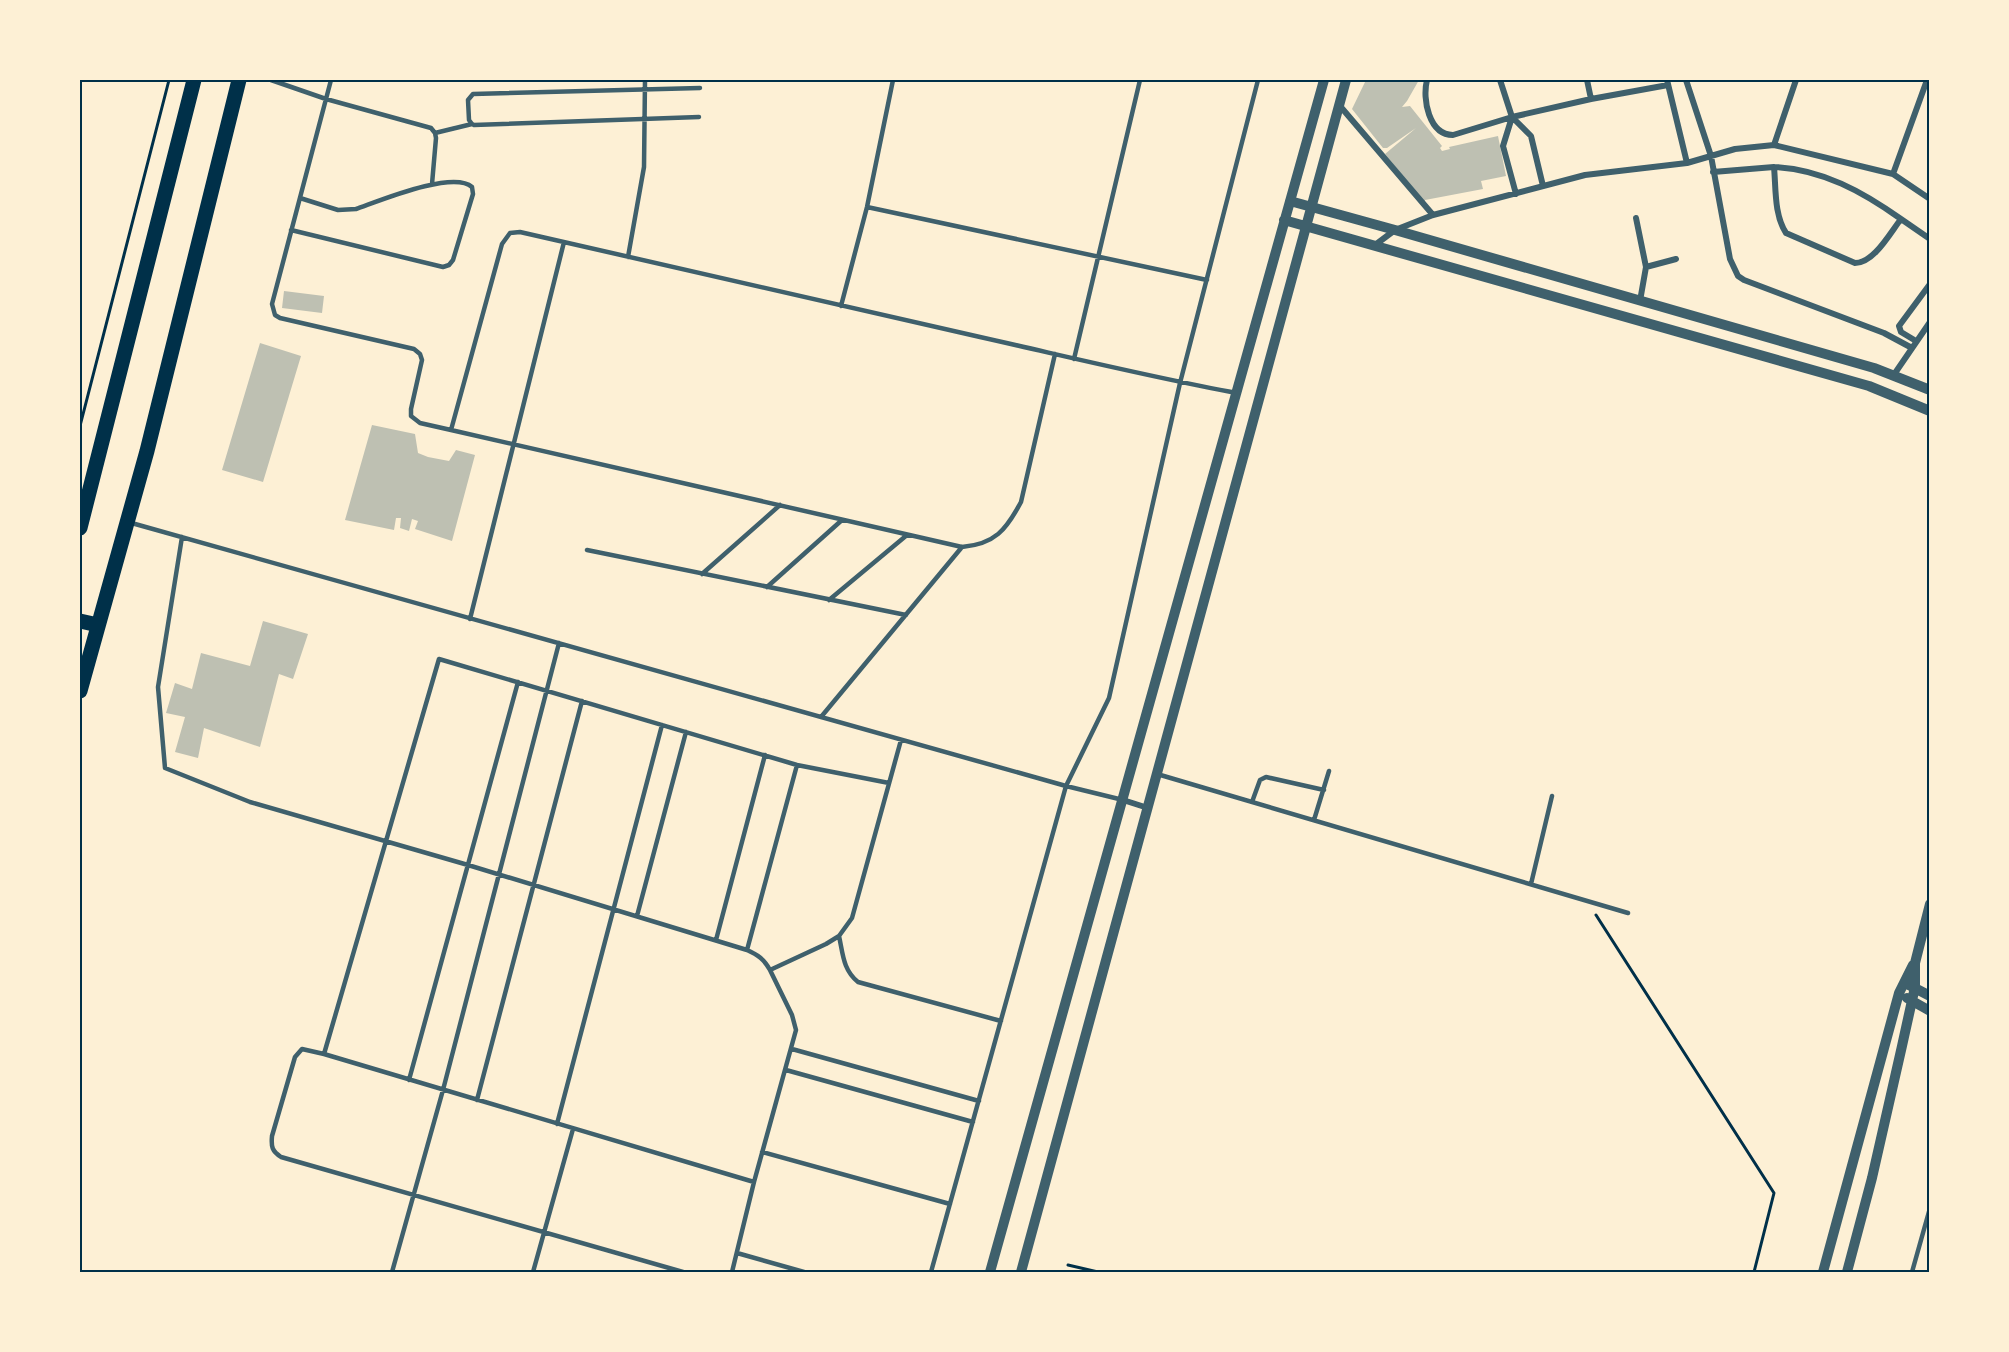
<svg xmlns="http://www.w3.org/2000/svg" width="2009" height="1352" font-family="Jost,sans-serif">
  <rect width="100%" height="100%" fill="#fdf0d5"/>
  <path fill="#bec0b2" d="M 1366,80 L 1419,80 L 1407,101 L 1402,107 L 1410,106 L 1442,146 L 1440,148 L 1442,151 L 1450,149 L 1449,147 L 1498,136 L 1506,176 L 1481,181 L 1483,189 L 1425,200 L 1425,203 L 1385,154 L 1416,128 L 1387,148 L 1383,148 L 1352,109 Z
    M 284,291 L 324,296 L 322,313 L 282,308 Z
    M 260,343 L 301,356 L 263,482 L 222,470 Z
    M 372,425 L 415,434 L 418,453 L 428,457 L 449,461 L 456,450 L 475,455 L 452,541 L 415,529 L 418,521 L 412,519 L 409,531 L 400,528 L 401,518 L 396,518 L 394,530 L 345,520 Z
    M 263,621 L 308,634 L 293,679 L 279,674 L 260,747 L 204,728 L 198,758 L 175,752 L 185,717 L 166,713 L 175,683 L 192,689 L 201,653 L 250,666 Z"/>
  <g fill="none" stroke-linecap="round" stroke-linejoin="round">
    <path stroke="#003049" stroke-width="3" d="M 80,426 L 169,80
      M 1596,915 L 1774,1193 L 1754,1272
      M 1068,1265 L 1098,1272"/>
    <path stroke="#3f606c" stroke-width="4.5" d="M 271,80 L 326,99 L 431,128 L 435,133 L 436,138 L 432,184
      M 331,80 L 272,304 L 275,315 L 280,318 L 414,349 L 420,354 L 422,360 L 411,409 L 411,416 L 420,423 L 451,430
      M 699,117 L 474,125 L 472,124 L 469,120 L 468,100 L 473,94 L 700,88
      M 435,133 L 472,124
      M 867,207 L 1207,280
      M 291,230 L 443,267 L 449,265 L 453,260 L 473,194 L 472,187 C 453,170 379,201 356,209 L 338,210 L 300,198
      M 628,257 L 644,167 L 645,80
      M 841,306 L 867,207 L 893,80
      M 1055,354 L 1021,502 C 1006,530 995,544 962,547 L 451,430 L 502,244 L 510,233 L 520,232 C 673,267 826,303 980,337 C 1065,356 1150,377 1237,393
      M 1074,359 L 1140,80
      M 128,522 L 1066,786 L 1123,800
      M 182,537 L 158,687 L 165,768 L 250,802 L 468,865 L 747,950 C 758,955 764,959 770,970
      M 587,550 L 906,615
      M 702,574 L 780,505
      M 767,587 L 842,520
      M 829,600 L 907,535
      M 470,619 L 564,242
      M 821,717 L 962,547
      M 1157,774 L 1628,913
      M 1252,802 L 1260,780 L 1266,777 L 1324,790
      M 1314,820 L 1329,771
      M 1531,884 L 1552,796
      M 637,916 L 686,732
      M 839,936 C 843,954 843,970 858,982 L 1001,1021
      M 716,940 L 765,755
      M 747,950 L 797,765
      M 792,1049 L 979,1101
      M 324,1054 L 302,1049 L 295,1057 L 272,1136 C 271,1147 272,1151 281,1157 L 683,1272
      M 786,1070 L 973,1122
      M 409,1080 L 518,682
      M 477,1100 L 582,701
      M 557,1124 L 662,725
      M 762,1152 L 950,1204
      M 754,1182 L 324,1054 L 439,659 L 797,765 L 889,783
      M 737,1253 L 804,1272
      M 392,1272 L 443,1090 L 559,643
      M 533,1272 L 573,1129
      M 732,1272 L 754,1182 L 796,1030 L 792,1015 L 770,970 L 826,944 L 839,936 L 852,918 L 901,740
      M 931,1272 L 1066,786 L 1109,698 L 1180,383 L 1258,80
      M 1912,1272 L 1930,1208"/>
    <path stroke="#3f606c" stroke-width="6" d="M 1427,80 C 1422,99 1429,135 1453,135 L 1512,117
      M 1500,80 L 1512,117 L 1591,99 L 1587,80
      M 1667,80 L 1687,163
      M 1686,80 L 1711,156 L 1730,259 L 1738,276 L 1744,280 L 1884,333 L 1912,348
      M 1591,99 L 1668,85
      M 1340,106 L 1433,215
      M 1774,145 L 1796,80
      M 1774,167 C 1822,169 1863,192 1901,219
      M 1713,172 L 1774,167 C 1776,188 1774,215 1786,233 L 1855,263 C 1874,263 1890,233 1901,219 L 1930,239
      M 1893,174 L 1927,80
      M 1516,194 L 1503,146 L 1512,117 L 1531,136 L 1543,186
      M 1636,218 L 1646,267 L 1640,301
      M 1375,245 L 1395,230 L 1433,215 L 1585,175 L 1687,163 L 1735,149 L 1774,145 L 1893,174 L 1930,199
      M 1646,267 L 1676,259
      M 1916,341 L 1901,332 L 1899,326 L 1930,284
      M 1893,376 L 1930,322
      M 1123,800 L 1148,808"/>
    <path stroke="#3f606c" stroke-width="10" d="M 1290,201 L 1395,230 L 1874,368 L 1930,390
      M 1284,220 L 1869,386 L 1930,411
      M 1909,985 L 1930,996
      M 1907,998 L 1930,1011
      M 990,1272 L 1324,80
      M 1021,1272 L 1346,80
      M 1823,1272 L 1899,993 L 1913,965
      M 1847,1272 L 1872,1178 L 1902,1046 L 1915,987 L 1915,963 L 1930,904"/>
    <path stroke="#003049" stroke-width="15" d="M 80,528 L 194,80
      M 80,621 L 98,625
      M 80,691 L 147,451 L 239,80"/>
  </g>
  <rect width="2009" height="1352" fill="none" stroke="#fdf0d5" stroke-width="162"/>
  <rect x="81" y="81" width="1847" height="1190" fill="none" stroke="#003049" stroke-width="2"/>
</svg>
